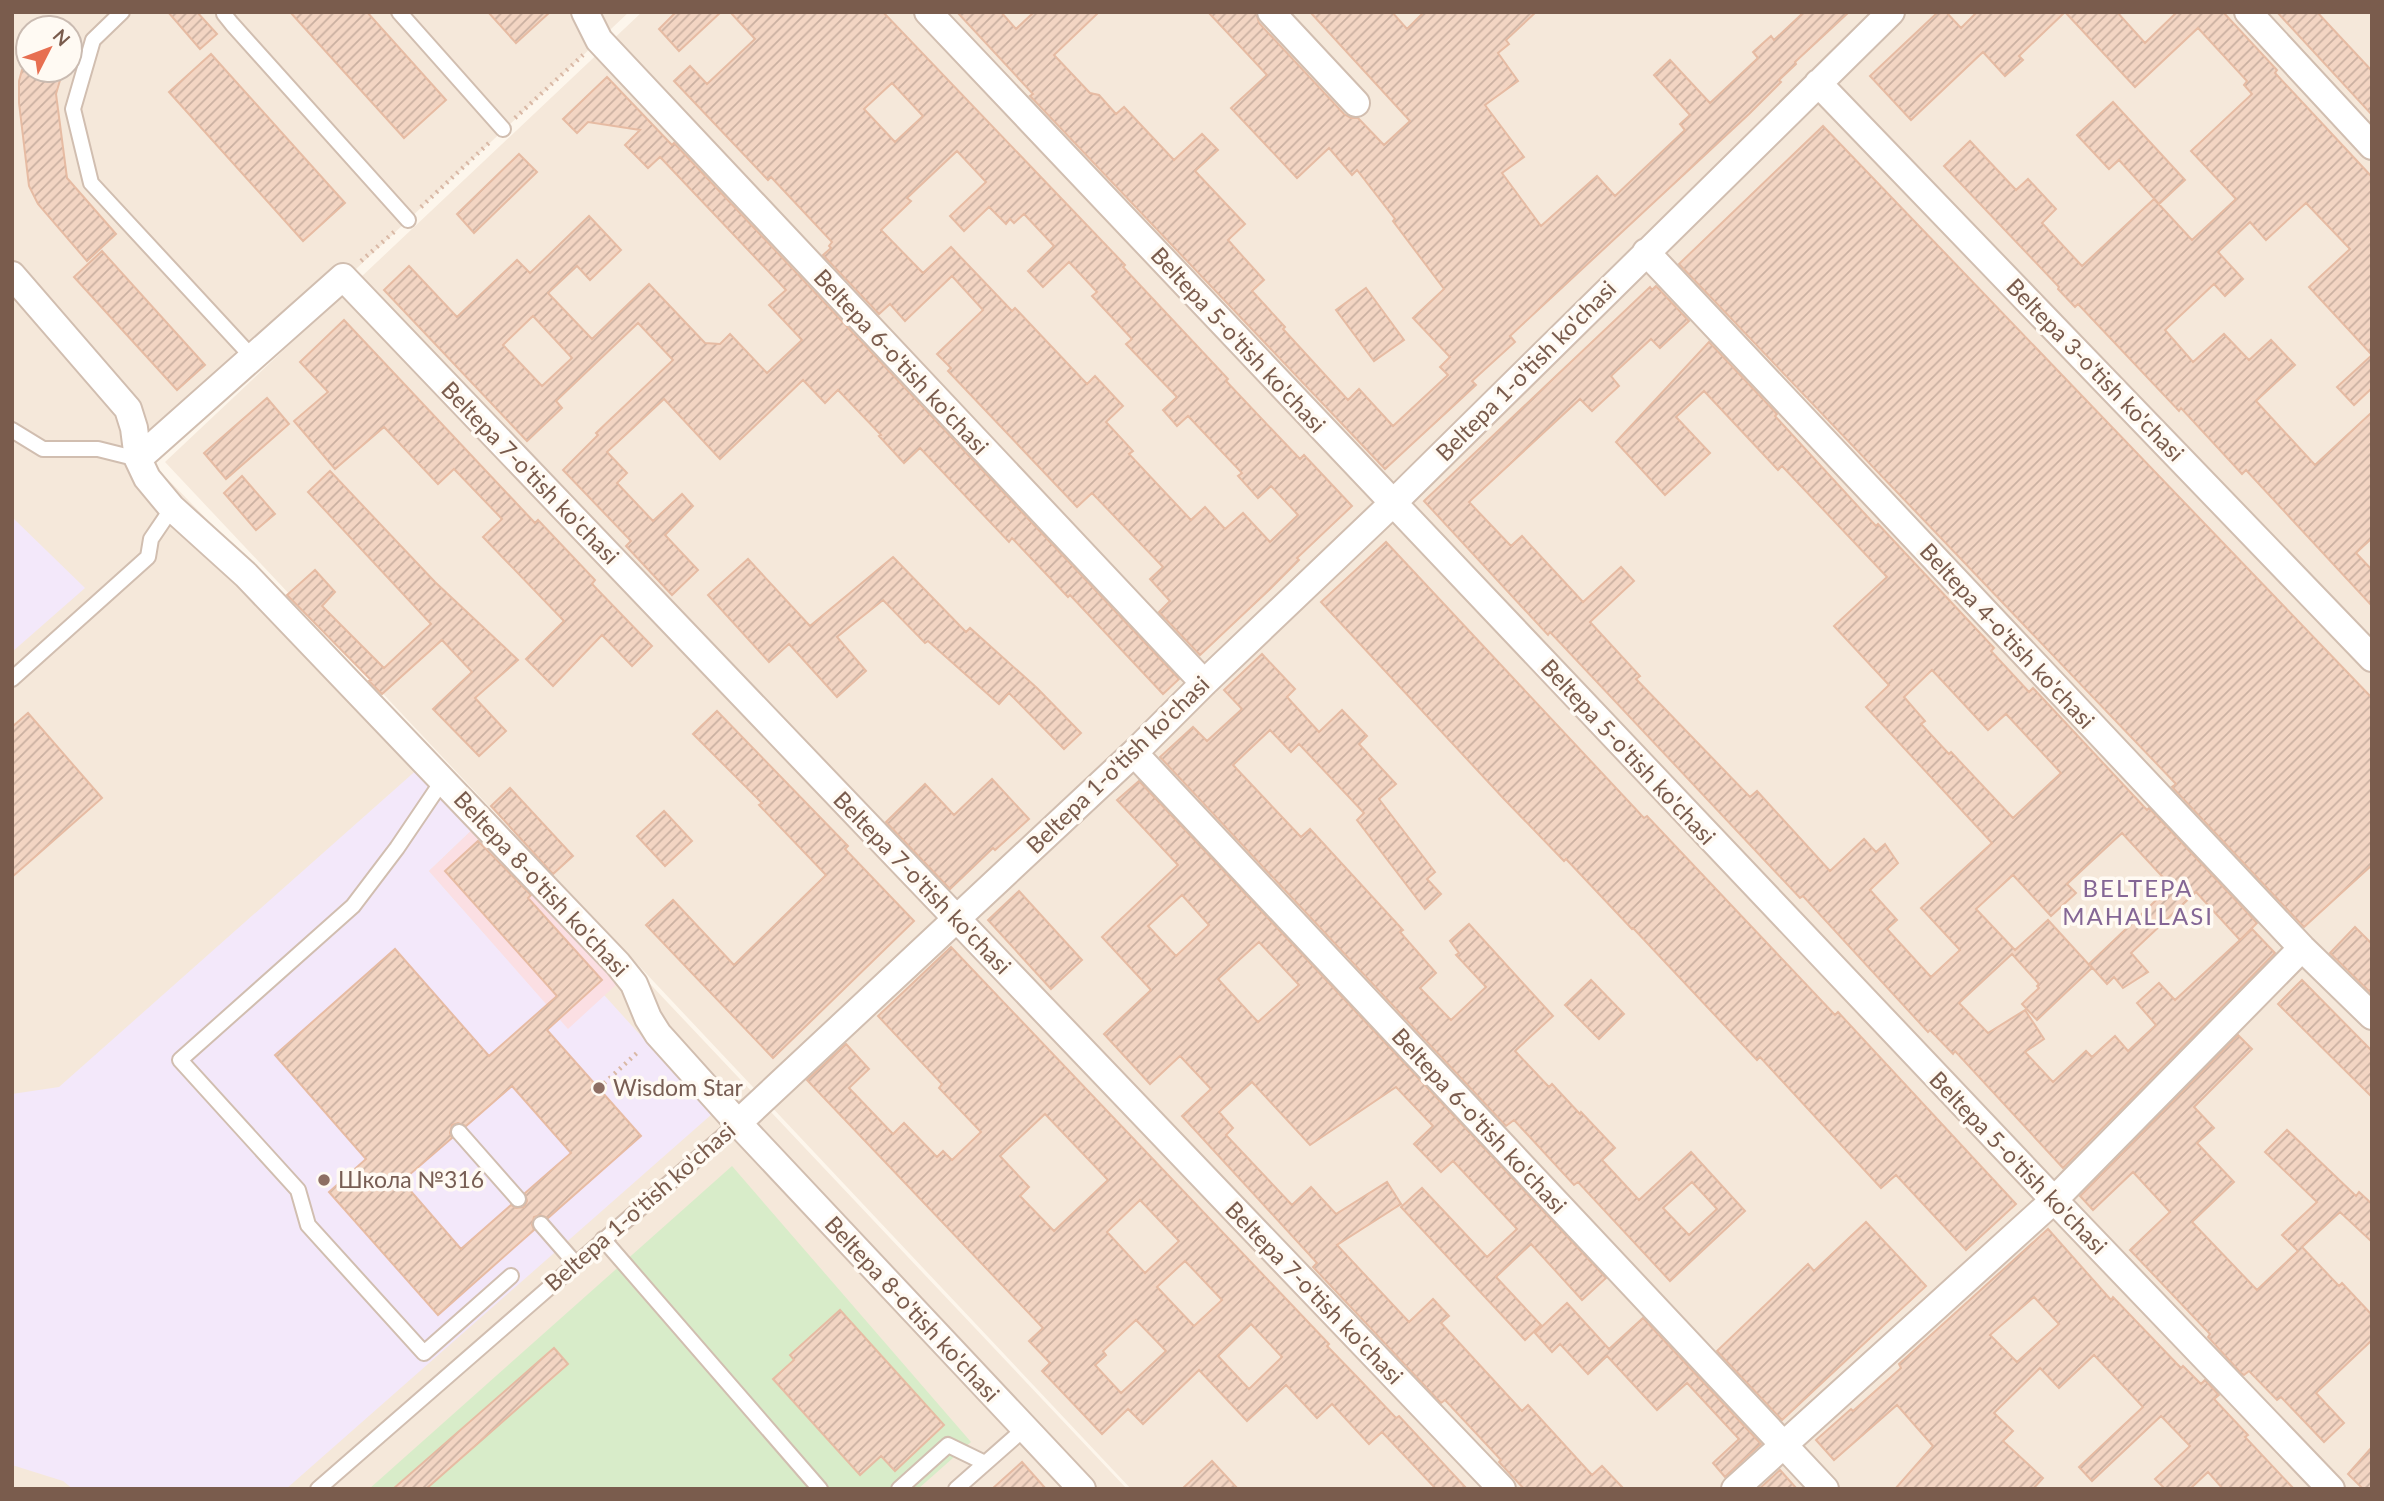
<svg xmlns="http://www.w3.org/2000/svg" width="2384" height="1501" font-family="Lato,sans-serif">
  <defs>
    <pattern id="building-hatch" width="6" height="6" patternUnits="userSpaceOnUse" patternTransform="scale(1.75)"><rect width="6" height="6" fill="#f3d5c3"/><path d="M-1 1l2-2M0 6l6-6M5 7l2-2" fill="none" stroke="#cab0a1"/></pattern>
  </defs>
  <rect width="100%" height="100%" fill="#fdf6ec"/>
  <path fill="#f5e8da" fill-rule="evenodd" d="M 12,12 L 629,12 L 151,462 L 347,663 L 1127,1489 L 12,1489 ZM 28,28 L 70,28 L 70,70 L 28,70 Z
    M 642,12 L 2372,12 L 2372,1489 L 1131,1489 L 165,462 Z"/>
  <path fill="#f3e8fa" d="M 12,517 L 85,588 L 12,652 Z
    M 420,767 L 475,827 L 429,871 L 568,1028 L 604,995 L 712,1114 L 286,1489 L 73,1489 L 63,1481 L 12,1465 L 12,1094 L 59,1087 Z"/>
  <path fill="#fbdfe3" d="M 475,827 L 617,984 L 568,1029 L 429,871 Z"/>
  <path fill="#d8ecc9" d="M 732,1166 L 971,1442 L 918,1489 L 369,1489 Z"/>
  <path fill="url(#building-hatch)" stroke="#e6bba3" stroke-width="2" fill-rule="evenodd" d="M 168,12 L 197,12 L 217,34 L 200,49 Z
    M 290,12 L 367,12 L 446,100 L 404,138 Z
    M 488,12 L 550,12 L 516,43 Z
    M 676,12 L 721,12 L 679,51 L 659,29 Z
    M 730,12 L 883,12 L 1125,265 L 1123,267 L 1228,379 L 1226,381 L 1279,437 L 1300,459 L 1304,455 L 1352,506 L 1297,558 L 1299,560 L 1270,589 L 1200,655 L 1159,612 L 1170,601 L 1150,579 L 1163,567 L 1092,493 L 1077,507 L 948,371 L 951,368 L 937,354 L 983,310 L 952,276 L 905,321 L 890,304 L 879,314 L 823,255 L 831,248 L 829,246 L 832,242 L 771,177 L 768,180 L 674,81 L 690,66 L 707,84 L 755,39 ZM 892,83 L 923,116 L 895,142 L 864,109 ZM 957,151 L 986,182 L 950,216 L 964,231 L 989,207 L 1006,224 L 1010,219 L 1014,223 L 1024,214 L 1054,246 L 1028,271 L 1043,287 L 1069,262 L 1097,292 L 1092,296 L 1132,339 L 1126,344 L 1177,397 L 1163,410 L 1177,426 L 1188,416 L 1242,473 L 1238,476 L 1258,498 L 1271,486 L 1298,515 L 1270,542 L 1243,513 L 1225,529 L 1205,507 L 1191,520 L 1129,454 L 1133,451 L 1106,422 L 1123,406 L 1095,376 L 1087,384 L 1015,308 L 1012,311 L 951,247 L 923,273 L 881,230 L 911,201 L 907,198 Z
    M 957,12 L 1001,12 L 1016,29 L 1034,12 L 1099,12 L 1054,55 L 1090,93 L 1099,95 L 1116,114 L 1124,107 L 1174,160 L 1202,134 L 1218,150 L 1195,171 L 1245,224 L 1228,240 L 1264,280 L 1252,291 L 1285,327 L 1283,329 L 1348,400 L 1359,389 L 1393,426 L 1448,375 L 1440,367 L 1450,357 L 1413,318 L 1444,289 L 1393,221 L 1395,219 L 1357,170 L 1352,175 L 1329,148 L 1297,178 L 1231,108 L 1267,75 L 1208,12 L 1256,12 L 1259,23 L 1344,114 L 1351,118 L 1358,118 L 1384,145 L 1410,121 L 1310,12 L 1392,12 L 1407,29 L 1424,12 L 1536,12 L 1506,40 L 1509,44 L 1498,53 L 1518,81 L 1485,105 L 1524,157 L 1502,173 L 1541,226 L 1597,176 L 1615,196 L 1685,130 L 1680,124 L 1690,115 L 1654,75 L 1670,60 L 1710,103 L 1758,58 L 1753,52 L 1771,36 L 1774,40 L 1804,12 L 1849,12 L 1795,62 L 1796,64 L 1779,80 L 1781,82 L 1749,114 L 1510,336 L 1515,342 L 1472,381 L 1476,385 L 1385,469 L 1030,96 L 1033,94 Z
    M 1938,12 L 1946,12 L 1961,28 L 1977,12 L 2117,12 L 2145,43 L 2177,12 L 2223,12 L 2277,70 L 2275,73 L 2372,177 L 2372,388 L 2354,405 L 2337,387 L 2372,355 L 2309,287 L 2350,249 L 2306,203 L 2266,240 L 2250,222 L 2218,252 L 2243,279 L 2225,296 L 2214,284 L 2165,330 L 2193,362 L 2224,334 L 2249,360 L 2271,340 L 2295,365 L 2256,401 L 2315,465 L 2372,412 L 2372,538 L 2356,553 L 2372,570 L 2372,606 L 2246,470 L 2242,474 L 2181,408 L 2179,411 L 2078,304 L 2075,307 L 2058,289 L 2059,287 L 1944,166 L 1970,141 L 2016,190 L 2028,179 L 2056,209 L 2042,223 L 2082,266 L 2154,199 L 2192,240 L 2236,199 L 2191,151 L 2252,94 L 2244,85 L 2247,81 L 2198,28 L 2135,87 L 2065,12 L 2019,56 L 2023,60 L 2005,76 L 1983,52 L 1911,120 L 1870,76 Z
    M 2277,12 L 2317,12 L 2372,71 L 2372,115 Z
    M 211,54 L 345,203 L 303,241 L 169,92 Z
    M 22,70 L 63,70 L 56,94 L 67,178 L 116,234 L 87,261 L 38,204 L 29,186 L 19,103 L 19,81 Z
    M 607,77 L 672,145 L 674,143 L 1179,679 L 1163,694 L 1070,595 L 1068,597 L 1012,538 L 1009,542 L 920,448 L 904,463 L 879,436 L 881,435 L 838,390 L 825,403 L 803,380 L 720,459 L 664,399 L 607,452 L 627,473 L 617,483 L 653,521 L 682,494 L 693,506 L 665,535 L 698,570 L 672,595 L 626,546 L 631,541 L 563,470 L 598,435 L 596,433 L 673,360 L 638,323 L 556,401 L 562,408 L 527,441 L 384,290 L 409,266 L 457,317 L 517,260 L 530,273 L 589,216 L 621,250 L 590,280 L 577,266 L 548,293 L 592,339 L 649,284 L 705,343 L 720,344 L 730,334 L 767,373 L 802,340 L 769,305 L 786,290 L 660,157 L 648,168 L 625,145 L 640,130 L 588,122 L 577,133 L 563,119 ZM 533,316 L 572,358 L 542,386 L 503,345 Z
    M 2113,102 L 2185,180 L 2159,204 L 2119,160 L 2109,169 L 2077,135 Z
    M 1823,126 L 2372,698 L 2372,865 L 2304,927 L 2172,787 L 2176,784 L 1679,264 Z
    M 519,154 L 537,172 L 474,233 L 457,214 Z
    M 102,251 L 205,365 L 177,390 L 74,277 Z
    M 1656,286 L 1689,321 L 1660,348 L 1651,339 L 1611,376 L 1619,386 L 1592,411 L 1580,399 L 1469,502 L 1511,546 L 1522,536 L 1583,602 L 1621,567 L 1634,581 L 1590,622 L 1640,676 L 1636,679 L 1750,797 L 1757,791 L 1830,871 L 1864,839 L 1876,852 L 1885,844 L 1898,863 L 1870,890 L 1897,920 L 1887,929 L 1931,977 L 1960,950 L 1921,908 L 1992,843 L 1866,707 L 1889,685 L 1834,626 L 1887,577 L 1782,466 L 1778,470 L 1704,391 L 1676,417 L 1710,453 L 1665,495 L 1616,442 L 1709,342 L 1777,414 L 1775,416 L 1876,526 L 1878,524 L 1994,648 L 1991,651 L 2029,692 L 2033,688 L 2147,810 L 2149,808 L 2257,923 L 2240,940 L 2196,892 L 2131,953 L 2148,972 L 2123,988 L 2114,977 L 2107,984 L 2089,964 L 2171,886 L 2122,833 L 2067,884 L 2076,893 L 2051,916 L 2013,875 L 1976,909 L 2015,950 L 2048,920 L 2092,968 L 2037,1020 L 2022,1004 L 2039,988 L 2037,986 L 2039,984 L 2012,954 L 1959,1003 L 1988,1033 L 2025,1010 L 2044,1039 L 2025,1052 L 2053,1082 L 2086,1051 L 2092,1057 L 2115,1036 L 2128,1051 L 2156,1025 L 2137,1003 L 2159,983 L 2175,1000 L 2252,929 L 2275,953 L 2063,1168 L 1955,1051 L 1953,1054 L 1930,1030 L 1928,1032 L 1803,896 L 1800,898 L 1550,632 L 1548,635 L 1424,501 L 1650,287 L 1652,290 ZM 1932,670 L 1988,730 L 2006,714 L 2061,773 L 2013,818 L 1951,752 L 1949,754 L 1921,724 L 1925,721 L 1904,697 Z
    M 1366,288 L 1404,340 L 1374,361 L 1336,310 Z
    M 344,320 L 535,523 L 538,520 L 595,580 L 592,584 L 652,646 L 632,666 L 602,635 L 553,686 L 526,659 L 564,621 L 483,537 L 502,519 L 454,469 L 438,484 L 384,427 L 335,469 L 294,421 L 328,392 L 300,362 Z
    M 267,398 L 289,424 L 226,479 L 204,453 Z
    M 330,471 L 435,582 L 518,660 L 475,698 L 506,731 L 479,756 L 433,709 L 472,672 L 442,640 L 382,694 L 369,681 L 371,680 L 287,595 L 315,570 L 335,592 L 322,606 L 384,668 L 431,624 L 308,492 Z
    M 242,476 L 275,514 L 256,530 L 224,493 Z
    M 1386,542 L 1644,818 L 1647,816 L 1835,1015 L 1838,1012 L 2016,1204 L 1966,1250 L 1896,1175 L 1881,1188 L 1760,1057 L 1757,1060 L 1633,928 L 1632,929 L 1566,859 L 1564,861 L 1504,799 L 1321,602 Z
    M 893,557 L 966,632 L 970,628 L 1037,688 L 1081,733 L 1064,749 L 1009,693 L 999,704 L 928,641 L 925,643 L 883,600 L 837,637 L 866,671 L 837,697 L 789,644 L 769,662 L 708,595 L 748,559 L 810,626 Z
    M 1262,654 L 1295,689 L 1287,697 L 1319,732 L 1342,710 L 1367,736 L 1359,744 L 1396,784 L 1379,799 L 1435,872 L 1427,879 L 1441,894 L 1425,909 L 1357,820 L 1364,813 L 1299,744 L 1291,752 L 1270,730 L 1233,765 L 1301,837 L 1310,829 L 1403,930 L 1400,932 L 1436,973 L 1420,988 L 1451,1020 L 1486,987 L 1456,955 L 1459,953 L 1450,941 L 1469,924 L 1553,1016 L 1515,1051 L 1549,1087 L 1552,1084 L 1580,1114 L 1581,1112 L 1615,1148 L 1602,1160 L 1639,1200 L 1691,1152 L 1745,1211 L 1670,1281 L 1578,1182 L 1574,1185 L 1514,1120 L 1506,1126 L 1160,757 L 1193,727 L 1207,741 L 1242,709 L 1224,690 ZM 1692,1182 L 1717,1209 L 1689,1235 L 1663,1208 Z
    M 717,711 L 848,846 L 845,849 L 914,921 L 773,1058 L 646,925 L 673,900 L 734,965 L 826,875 L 759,805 L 762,803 L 693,734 Z
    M 28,713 L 102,798 L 12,877 L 12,727 Z
    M 992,779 L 1029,819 L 995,850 L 993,848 L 950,889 L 886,822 L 925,784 L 954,815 Z
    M 1139,781 L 1606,1278 L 1582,1300 L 1531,1244 L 1496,1277 L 1541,1325 L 1525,1340 L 1401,1207 L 1422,1188 L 1487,1257 L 1517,1229 L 1453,1161 L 1441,1172 L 1414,1144 L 1433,1126 L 1396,1087 L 1310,1145 L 1252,1082 L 1219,1112 L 1233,1128 L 1226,1135 L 1292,1205 L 1311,1187 L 1336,1214 L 1387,1182 L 1401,1204 L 1337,1245 L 1409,1322 L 1433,1299 L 1449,1316 L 1441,1323 L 1522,1411 L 1528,1405 L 1592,1475 L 1602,1466 L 1624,1489 L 1524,1489 L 1499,1462 L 1501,1460 L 1445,1400 L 1441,1403 L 1313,1267 L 1317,1263 L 1182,1116 L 1211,1089 L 1180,1056 L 1150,1084 L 1104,1034 L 1151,990 L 1102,937 L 1178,865 L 1117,800 ZM 1182,895 L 1209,925 L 1176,956 L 1148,926 ZM 1259,942 L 1299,985 L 1258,1022 L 1218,979 Z
    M 510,788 L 573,856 L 553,874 L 491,806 Z
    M 664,811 L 692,841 L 665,866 L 637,836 Z
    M 478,841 L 531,895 L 528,898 L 602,980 L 547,1030 L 641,1136 L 548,1218 L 540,1215 L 534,1217 L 532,1225 L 534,1230 L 438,1315 L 329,1192 L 366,1159 L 275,1055 L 395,949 L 489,1056 L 557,996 L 445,871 ZM 512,1086 L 571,1153 L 525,1193 L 527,1201 L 524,1207 L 516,1208 L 511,1205 L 461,1249 L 402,1181 L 452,1138 L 450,1133 L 452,1125 L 458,1123 L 466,1126 Z
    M 1019,891 L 1082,960 L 1051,989 L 988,920 Z
    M 2355,927 L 2372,944 L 2372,994 L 2330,953 Z
    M 951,947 L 1329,1344 L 1327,1346 L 1359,1379 L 1396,1418 L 1399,1416 L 1467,1489 L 1436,1489 L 1382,1432 L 1369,1444 L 1332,1404 L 1317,1418 L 1286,1385 L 1247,1421 L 1199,1370 L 1143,1424 L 1128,1409 L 1102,1434 L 1042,1371 L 1050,1363 L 1029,1341 L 1043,1328 L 807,1080 L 846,1044 L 869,1069 L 849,1088 L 893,1134 L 904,1123 L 937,1157 L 943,1151 L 952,1160 L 981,1132 L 939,1088 L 942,1084 L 878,1016 ZM 1045,1114 L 1108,1180 L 1054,1231 L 1020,1196 L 1029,1187 L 1000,1156 ZM 1140,1200 L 1179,1241 L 1145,1273 L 1107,1232 ZM 1185,1261 L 1222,1300 L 1194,1326 L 1157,1287 ZM 1136,1320 L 1166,1351 L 1121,1393 L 1095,1365 L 1106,1355 L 1103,1351 ZM 1251,1324 L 1282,1357 L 1249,1389 L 1218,1356 Z
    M 1591,980 L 1624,1014 L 1599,1039 L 1565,1005 Z
    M 2302,980 L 2372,1051 L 2372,1097 L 2278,1004 Z
    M 2238,1035 L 2252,1049 L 2194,1107 L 2214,1128 L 2197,1143 L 2234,1182 L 2192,1222 L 2257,1290 L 2298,1251 L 2282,1235 L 2317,1202 L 2265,1152 L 2287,1130 L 2356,1196 L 2359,1192 L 2372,1204 L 2372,1242 L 2340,1212 L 2302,1247 L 2339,1286 L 2342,1283 L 2372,1315 L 2372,1340 L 2316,1393 L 2344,1423 L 2324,1442 L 2281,1397 L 2277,1400 L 2249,1371 L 2244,1375 L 2241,1373 L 2208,1337 L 2210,1334 L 2130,1250 L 2170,1212 L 2133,1172 L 2093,1210 L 2080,1196 Z
    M 1866,1222 L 1926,1286 L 1782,1420 L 1717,1351 L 1808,1264 L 1814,1271 Z
    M 2048,1229 L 2111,1300 L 2113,1297 L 2181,1368 L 2183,1366 L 2201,1384 L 2205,1380 L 2219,1395 L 2214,1399 L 2248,1435 L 2245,1437 L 2294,1489 L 2223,1489 L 2208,1472 L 2190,1489 L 2165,1489 L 2155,1479 L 2190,1446 L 2161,1416 L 2092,1481 L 2079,1467 L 2143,1407 L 2094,1355 L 2059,1388 L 2040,1368 L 1994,1413 L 2013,1431 L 2003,1441 L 2043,1478 L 2033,1489 L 1895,1489 L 1933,1446 L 1897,1405 L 1834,1460 L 1816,1440 L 1851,1409 L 1853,1411 L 1901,1368 L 1899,1364 ZM 2034,1297 L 2059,1324 L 2017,1362 L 1990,1335 Z
    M 1567,1303 L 1609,1349 L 1643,1318 L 1761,1444 L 1725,1477 L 1713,1463 L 1739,1439 L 1687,1383 L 1657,1410 L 1607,1356 L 1588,1374 L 1560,1344 L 1552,1352 L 1535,1333 Z
    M 840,1310 L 944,1425 L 895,1471 L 881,1456 L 860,1475 L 773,1379 L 794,1360 L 790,1355 Z
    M 554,1348 L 568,1364 L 426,1489 L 393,1489 Z
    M 2372,1447 L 2372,1489 L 2363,1489 L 2348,1474 Z
    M 1212,1461 L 1238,1489 L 1182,1489 Z
    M 1022,1462 L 1046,1489 L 992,1489 Z
    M 1780,1470 L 1797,1489 L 1759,1489 Z"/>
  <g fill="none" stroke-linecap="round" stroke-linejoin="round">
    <defs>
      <path id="lane" d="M 122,12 L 93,40 L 73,109 L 91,183 L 253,358
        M 226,12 L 224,14 L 232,24 L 408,220
        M 399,12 L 503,129
        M 12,430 L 43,449 L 98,449 L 138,459
        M 12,679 L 148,557 L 151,539 L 172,508
        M 443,780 L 397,848 L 353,906 L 180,1060 L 298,1190 L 308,1225 L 424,1353 L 511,1276
        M 459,1132 L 518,1199
        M 541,1224 L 575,1263
        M 603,1239 L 820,1489
        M 318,1489 L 738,1123
        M 899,1489 L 948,1445 L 985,1463
        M 956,1489 L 1024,1429"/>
      <path id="street" d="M 585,12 L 599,40 L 1204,683
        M 928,12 L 2054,1200 L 2331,1489
        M 1271,12 L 1356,103
        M 2248,12 L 2372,146
        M 1818,83 L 2372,658
        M 1646,252 L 2302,948 L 2372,1016
        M 12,275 L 128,409 L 134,428 L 138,459 L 147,478 L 172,508 L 246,575 L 618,964 L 634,984 L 648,1018 L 658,1034 L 738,1123 L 1082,1489
        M 138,459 L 343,277 L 1502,1489
        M 1134,753 L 1825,1489
        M 738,1123 L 1134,753 L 1204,683 L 1393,503 L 1891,12
        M 1735,1489 L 2054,1200 L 2302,948"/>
    </defs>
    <use href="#lane" stroke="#d1beb0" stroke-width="18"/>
    <use href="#street" stroke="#d1beb0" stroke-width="30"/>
    <path stroke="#d9b8a5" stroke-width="4.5" stroke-dasharray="2 5" stroke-linecap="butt" d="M 515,118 L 583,55
      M 421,207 L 491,141
      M 361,261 L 394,232
      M 599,1088 L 639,1051"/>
    <use href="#lane" stroke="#fff" stroke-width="14"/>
    <use href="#street" stroke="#fff" stroke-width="26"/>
  </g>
  <g fill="#8d6e63" stroke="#fffaf3" stroke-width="2.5">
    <circle cx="599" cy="1088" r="7"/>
    <circle cx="324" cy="1180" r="7"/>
  </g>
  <g text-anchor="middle" stroke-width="7" stroke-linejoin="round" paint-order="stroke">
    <g font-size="23" fill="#7a5c4d" stroke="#fffaf3">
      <text transform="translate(1238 340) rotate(47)" y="8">Beltepa 5-o'tish ko'chasi</text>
      <text transform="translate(901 362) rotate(47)" y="8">Beltepa 6-o'tish ko'chasi</text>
      <text transform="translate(2095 370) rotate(46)" y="8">Beltepa 3-o'tish ko'chasi</text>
      <text transform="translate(1526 371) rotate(-45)" y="8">Beltepa 1-o'tish ko'chasi</text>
      <text transform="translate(530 473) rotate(46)" y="8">Beltepa 7-o'tish ko'chasi</text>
      <text transform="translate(2007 636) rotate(47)" y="8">Beltepa 4-o'tish ko'chasi</text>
      <text transform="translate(1628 752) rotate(47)" y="8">Beltepa 5-o'tish ko'chasi</text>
      <text transform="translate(1118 765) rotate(-44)" y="8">Beltepa 1-o'tish ko'chasi</text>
      <text transform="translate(922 883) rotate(46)" y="8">Beltepa 7-o'tish ko'chasi</text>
      <text transform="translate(541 884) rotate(47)" y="8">Beltepa 8-o'tish ko'chasi</text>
      <text transform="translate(1479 1121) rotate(47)" y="8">Beltepa 6-o'tish ko'chasi</text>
      <text transform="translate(2018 1163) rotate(46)" y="8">Beltepa 5-o'tish ko'chasi</text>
      <text transform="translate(640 1207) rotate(-41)" y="8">Beltepa 1-o'tish ko'chasi</text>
      <text transform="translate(1314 1293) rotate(46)" y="8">Beltepa 7-o'tish ko'chasi</text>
      <text transform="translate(912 1309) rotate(47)" y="8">Beltepa 8-o'tish ko'chasi</text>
    </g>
    <g font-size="23" fill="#785e54" stroke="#fffaf3" text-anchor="start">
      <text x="613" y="1096">Wisdom Star</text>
      <text x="338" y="1188">Школа №316</text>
    </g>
    <g font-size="24" letter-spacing="2" fill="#846695" stroke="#fffaf3">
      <text x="2138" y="897">BELTEPA<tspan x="2138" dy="28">MAHALLASI</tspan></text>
    </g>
  </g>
  <rect width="2384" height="1501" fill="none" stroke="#7a5c4d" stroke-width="28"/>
  <g transform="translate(49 49) rotate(48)"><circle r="33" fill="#fffaf3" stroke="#cabbb1" stroke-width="2"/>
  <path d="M0-5L12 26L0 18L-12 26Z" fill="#e76f51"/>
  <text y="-10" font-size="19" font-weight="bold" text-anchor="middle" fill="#7a5c4d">N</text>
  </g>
</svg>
